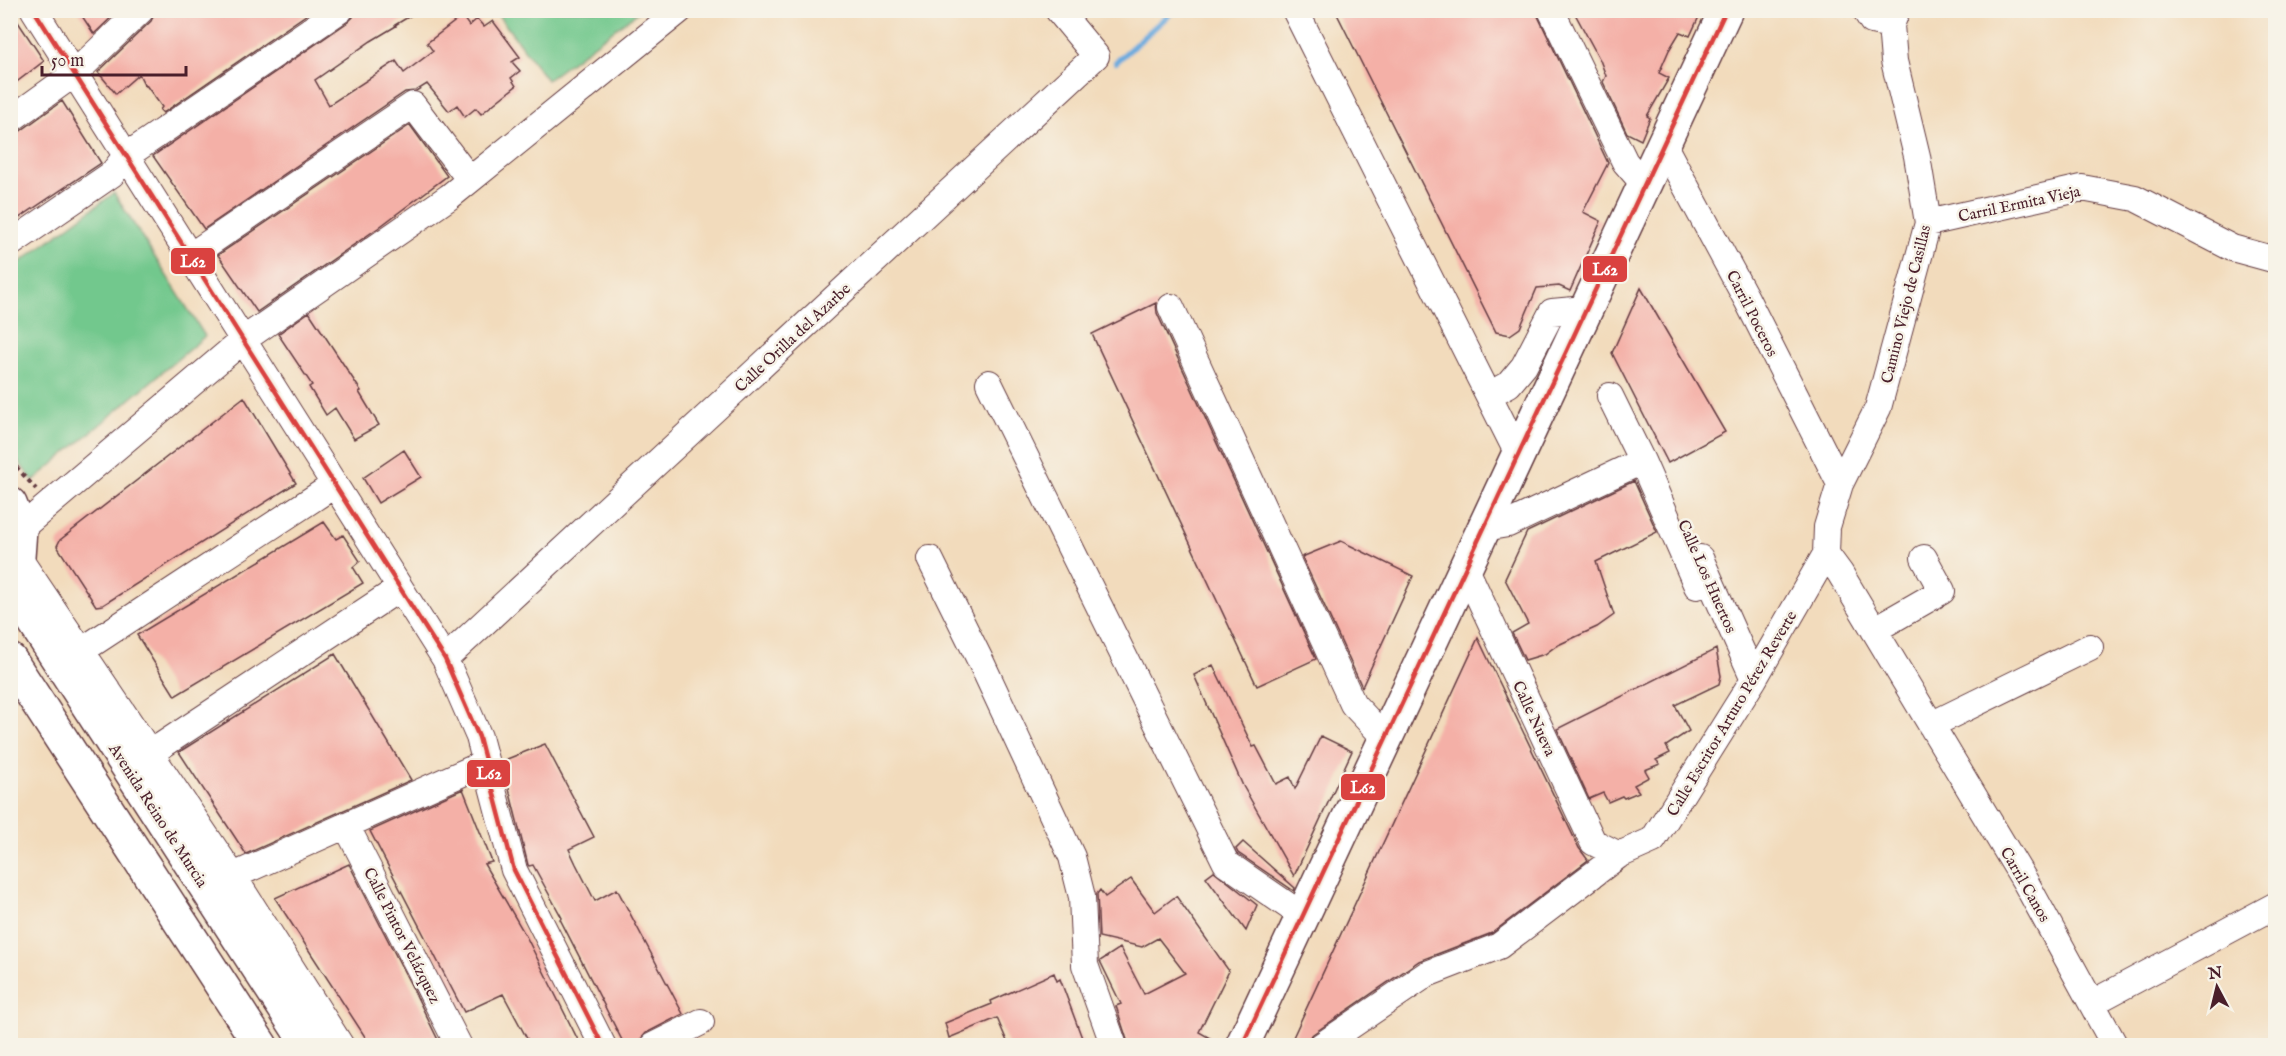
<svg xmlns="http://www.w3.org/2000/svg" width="2286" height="1056" font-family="'IM FELL English',serif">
  <rect width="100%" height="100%" fill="#f7f3e8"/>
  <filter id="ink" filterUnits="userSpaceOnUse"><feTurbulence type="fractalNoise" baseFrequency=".0167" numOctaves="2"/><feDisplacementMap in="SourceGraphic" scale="12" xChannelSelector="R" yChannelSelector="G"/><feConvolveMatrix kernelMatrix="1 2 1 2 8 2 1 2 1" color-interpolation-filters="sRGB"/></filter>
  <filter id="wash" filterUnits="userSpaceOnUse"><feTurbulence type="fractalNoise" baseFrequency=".008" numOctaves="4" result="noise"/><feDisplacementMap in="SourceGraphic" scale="24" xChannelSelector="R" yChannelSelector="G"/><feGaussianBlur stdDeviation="1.35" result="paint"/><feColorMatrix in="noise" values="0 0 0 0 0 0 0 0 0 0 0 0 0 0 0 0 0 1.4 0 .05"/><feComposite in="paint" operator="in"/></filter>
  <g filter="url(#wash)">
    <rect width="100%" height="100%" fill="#f2dbbc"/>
    <path fill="#72c88d" stroke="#5e745c" stroke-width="1.5" d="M 504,10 L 639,10 L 639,11 L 547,80 L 498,15 Z
      M 114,193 L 205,336 L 33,481 L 11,452 L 11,269 Z"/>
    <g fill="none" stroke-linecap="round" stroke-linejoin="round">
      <path stroke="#6aaade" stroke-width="6" d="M 1116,62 L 1174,10"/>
    </g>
    <g id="blocks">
      <path fill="#f4b0a7" d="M 10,10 L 44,61 L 10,87 Z
        M 78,10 L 119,10 L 94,34 Z
        M 156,10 L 228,10 L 231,14 L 237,10 L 313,10 L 163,113 L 160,110 L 162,107 L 146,85 L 145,86 L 139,74 L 116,94 L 98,72 L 151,21 Z
        M 355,10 L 420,10 L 395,25 L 396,26 L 371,41 L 315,80 L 329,105 L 396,61 L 404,73 L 433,51 L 427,43 L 462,16 L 469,26 L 477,19 L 484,27 L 493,21 L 520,57 L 512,62 L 520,71 L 511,78 L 516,86 L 481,114 L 476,108 L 465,117 L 457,105 L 449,111 L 427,84 L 416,91 L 405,92 L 204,229 L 153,156 L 348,22 L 353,17 Z
        M 1335,10 L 1535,10 L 1608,163 L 1583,212 L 1601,221 L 1570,291 L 1559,286 L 1537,288 L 1520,328 L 1510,335 L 1496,332 Z
        M 1573,10 L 1702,10 L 1690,36 L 1680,32 L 1669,50 L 1659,73 L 1669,78 L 1647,116 L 1650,118 L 1641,140 L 1627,133 L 1603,82 L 1606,76 L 1600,60 Z
        M 62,101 L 101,163 L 10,224 L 10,135 L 19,132 Z
        M 410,125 L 447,176 L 378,228 L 257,312 L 218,255 Z
        M 1641,288 L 1725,432 L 1668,463 L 1612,353 Z
        M 1156,303 L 1157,313 L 1316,659 L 1257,686 L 1092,334 Z
        M 309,312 L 361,391 L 359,392 L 379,425 L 354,439 L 335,408 L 326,415 L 309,387 L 312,385 L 278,334 Z
        M 244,397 L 296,483 L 103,605 L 96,606 L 57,546 L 60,540 Z
        M 404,450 L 421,477 L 378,503 L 363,478 Z
        M 1634,481 L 1657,532 L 1596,562 L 1614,615 L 1597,627 L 1556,646 L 1545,654 L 1525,660 L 1512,633 L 1528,624 L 1505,579 L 1527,532 Z
        M 324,522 L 336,539 L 343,535 L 360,561 L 353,567 L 363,583 L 175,696 L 137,635 Z
        M 1341,541 L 1413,576 L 1362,687 L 1302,557 Z
        M 1478,638 L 1579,848 L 1588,860 L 1492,933 L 1419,961 L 1313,1034 L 1308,1039 L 1306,1046 L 1289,1046 Z
        M 1716,649 L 1721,676 L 1719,684 L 1675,705 L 1689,731 L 1666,746 L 1670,753 L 1656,760 L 1660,764 L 1645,770 L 1649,777 L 1634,785 L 1639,792 L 1624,798 L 1622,796 L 1608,802 L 1603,793 L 1589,799 L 1557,729 Z
        M 335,654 L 411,780 L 246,854 L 179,752 Z
        M 1213,665 L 1253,747 L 1256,746 L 1276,784 L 1290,777 L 1295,789 L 1321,736 L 1352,751 L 1294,876 L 1243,786 L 1194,675 Z
        M 545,744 L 594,837 L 569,849 L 576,864 L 595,901 L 617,889 L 683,1014 L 646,1033 L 640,1040 L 630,1046 L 625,1046 L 560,919 L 562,918 L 533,865 L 529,866 L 528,865 L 502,761 Z
        M 463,789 L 492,862 L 484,864 L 526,936 L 581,1046 L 531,1046 L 503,994 L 464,1012 L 370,831 Z
        M 1243,842 L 1295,888 L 1294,891 L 1238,853 L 1236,849 Z
        M 349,864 L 415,993 L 441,1046 L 371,1046 L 275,898 Z
        M 1214,871 L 1257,905 L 1246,931 L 1206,877 Z
        M 1131,879 L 1155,912 L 1176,896 L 1229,971 L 1199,1032 L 1224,1046 L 1129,1046 L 1116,1006 L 1121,1004 L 1100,961 L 1120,948 L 1144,994 L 1185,973 L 1158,938 L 1142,947 L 1099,937 L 1097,894 L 1100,890 L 1105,897 Z
        M 1054,973 L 1057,981 L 1060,979 L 1085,1046 L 1009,1046 L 997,1018 L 949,1038 L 945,1023 L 992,1004 L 991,1001 Z"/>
    </g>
  </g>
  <g filter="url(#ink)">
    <use href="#blocks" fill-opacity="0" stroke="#633b41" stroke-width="1.5"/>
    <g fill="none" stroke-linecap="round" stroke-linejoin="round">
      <defs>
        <path id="minor" d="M 34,10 L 445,659 L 479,737 L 514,870 L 603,1046
          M 1295,10 L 1518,454
          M 1551,10 L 1625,162 L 1644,184
          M 1865,10 L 1872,21 L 1891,25
          M 10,120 L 74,74 L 141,10
          M 1663,144 L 1747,300 L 1840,484
          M 1928,223 L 2082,188 L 2135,198 L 2232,248 L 2276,260
          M 10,244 L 112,174 L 126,156 L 340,10
          M 190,256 L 413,105 L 470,180
          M 1171,307 L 1353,704 L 1385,738
          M 989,383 L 1226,863 L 1303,916
          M 1489,395 L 1509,384 L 1524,366 L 1552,312 L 1585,309
          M 1610,396 L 1642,461
          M 1484,528 L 1508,524 L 1642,461 L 1697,586
          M 20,529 L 243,340 L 449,197 L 680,10
          M 1826,554 L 1840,573 L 2026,883 L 2115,1046
          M 18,557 L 233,876 L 341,1046
          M 1700,558 L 1754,679
          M 930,559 L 981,662 L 1072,857 L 1082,897 L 1085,965 L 1114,1046
          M 1465,567 L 1593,842 L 1619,855
          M 1874,630 L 1942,591 L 1924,558
          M 81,651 L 334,485
          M 445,659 L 1096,56 L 1058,10
          M 1931,725 L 2090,647
          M 149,754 L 400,588
          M 346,825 L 459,1046
          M 233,876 L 485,763
          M 2092,1003 L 2276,905
          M 653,1046 L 701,1022
          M 1321,1046 L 1427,974 L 1499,946 L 1619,855 L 1653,840 L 1754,679 L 1826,554 L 1827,527 L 1840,484 L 1878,408 L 1928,223 L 1917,156 L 1894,61 L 1891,25 L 1897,10"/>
        <path id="major" d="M 10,504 L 20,529 L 18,557 L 10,591
          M 10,585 L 309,1046
          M 10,660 L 261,1046
          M 1242,1046 L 1726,10"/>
      </defs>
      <use href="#minor" stroke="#633b41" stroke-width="28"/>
      <use href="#major" stroke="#633b41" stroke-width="36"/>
      <path stroke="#633b41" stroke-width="4" stroke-dasharray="4.5 4.5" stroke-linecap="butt" d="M 10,460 L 36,489"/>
      <use href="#minor" stroke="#fff" stroke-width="26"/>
      <use href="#major" stroke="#fff" stroke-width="33"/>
      <defs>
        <path id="bus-1" d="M 34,10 L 445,659 L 479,737 L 514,870 L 603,1046
          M 1242,1046 L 1726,10"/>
      </defs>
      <use href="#bus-1" stroke="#f7f3e8" stroke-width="9"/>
      <use href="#bus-1" stroke="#da4240" stroke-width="4.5"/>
    </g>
  </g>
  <g text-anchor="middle" stroke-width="5" stroke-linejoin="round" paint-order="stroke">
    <g font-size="16" fill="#4a1f2b" stroke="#f7f3e8">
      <text transform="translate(2019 203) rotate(-12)" y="6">Carril Ermita Vieja</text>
      <text transform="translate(1905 304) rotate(-76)" y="6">Camino Viejo de Casillas</text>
      <text transform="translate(1753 313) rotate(63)" y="6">Carril Poceros</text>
      <text transform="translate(792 337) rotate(-43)" y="6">Calle Orilla del Azarbe</text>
      <text transform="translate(1708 576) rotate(66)" y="6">Calle Los Huertos</text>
      <text transform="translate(1731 713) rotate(-59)" y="6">Calle Escritor Arturo Pérez Reverte</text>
      <text transform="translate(1535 718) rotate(65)" y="6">Calle Nueva</text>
      <text transform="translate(159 815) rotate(57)" y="6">Avenida Reino de Murcia</text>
      <text transform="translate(2026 884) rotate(60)" y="6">Carril Canos</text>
      <text transform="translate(403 935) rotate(63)" y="6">Calle Pintor Velázquez</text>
    </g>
  </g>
  <g stroke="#f7f3e8" stroke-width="2">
    <rect x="170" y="247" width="46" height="28" rx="6" fill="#da4240"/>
    <rect x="1582" y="255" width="46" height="28" rx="6" fill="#da4240"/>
    <rect x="466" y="759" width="45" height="29" rx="6" fill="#da4240"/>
    <rect x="1340" y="773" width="46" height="28" rx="6" fill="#da4240"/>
  </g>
  <g font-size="16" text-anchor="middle" font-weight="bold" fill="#fff">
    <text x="193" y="267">L62</text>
    <text x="1605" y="275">L62</text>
    <text x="489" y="779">L62</text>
    <text x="1363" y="793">L62</text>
  </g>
  <rect width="2286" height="1056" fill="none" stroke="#f7f3e8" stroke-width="36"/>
  <g transform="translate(2217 987) rotate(353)" stroke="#f7f3e8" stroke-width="4.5" paint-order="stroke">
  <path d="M0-4.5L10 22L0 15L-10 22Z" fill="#4a1f2b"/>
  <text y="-9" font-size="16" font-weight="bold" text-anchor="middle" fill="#4a1f2b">N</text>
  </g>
  <path d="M42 66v9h144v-9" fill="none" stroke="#4a1f2b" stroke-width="3"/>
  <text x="51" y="66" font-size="18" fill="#4a1f2b" stroke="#f7f3e8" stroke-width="4.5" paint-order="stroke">50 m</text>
</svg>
